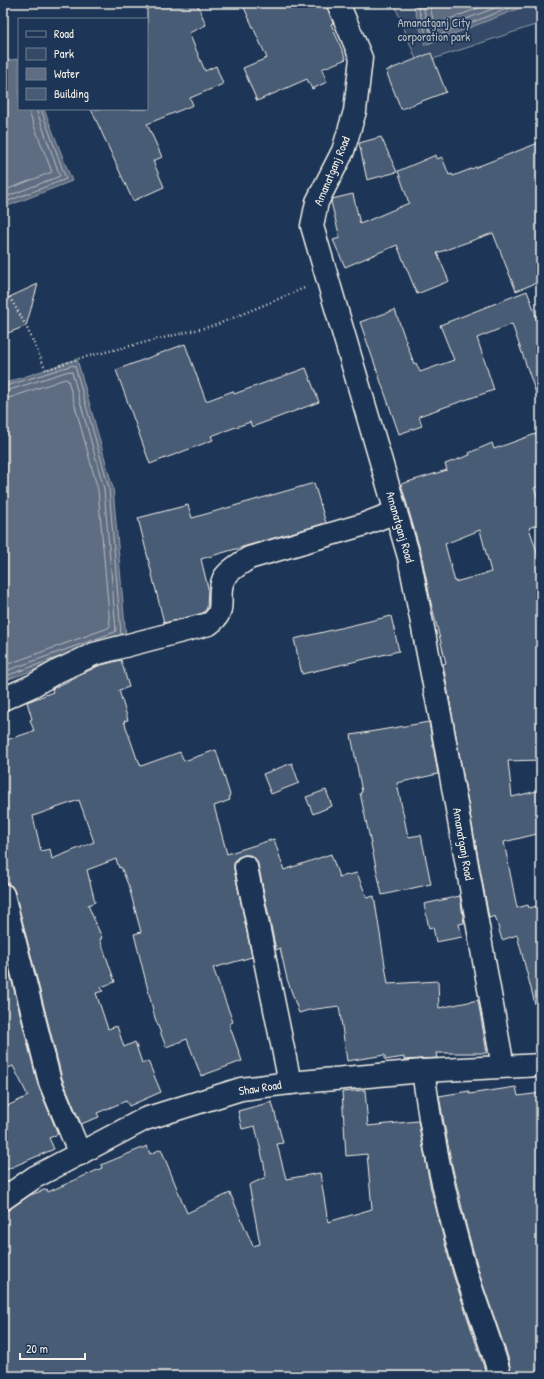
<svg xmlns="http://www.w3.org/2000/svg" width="544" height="1379" font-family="'Patrick Hand',sans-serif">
  <rect width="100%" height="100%" fill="#1d3557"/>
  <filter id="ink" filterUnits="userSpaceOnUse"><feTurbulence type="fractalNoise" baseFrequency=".025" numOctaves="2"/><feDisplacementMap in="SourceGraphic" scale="8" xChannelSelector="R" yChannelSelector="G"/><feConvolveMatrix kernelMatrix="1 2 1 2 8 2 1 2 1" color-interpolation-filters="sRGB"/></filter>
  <g filter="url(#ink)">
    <path fill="#354a67" stroke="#949ea8" d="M 394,3 L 541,3 L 541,23 L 418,64 Z"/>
    <path fill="#5e6d82" stroke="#9aa2ab" d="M 413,3 L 527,3 L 528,5 L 425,45 Z
      M 19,59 L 19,109 L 44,109 L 72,181 L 3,208 L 3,61 Z
      M 77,359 L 113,488 L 126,638 L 3,681 L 3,384 Z"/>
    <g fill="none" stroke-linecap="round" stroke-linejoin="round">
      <path stroke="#b8bcbf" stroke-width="1" d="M 417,3 L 427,38 L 429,39 L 522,3
        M 422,3 L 430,31 L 432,32 L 508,3
        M 429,3 L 434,23 L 436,24 L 492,3
        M 3,191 L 52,172 L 30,115 L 30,109
        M 3,198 L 60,176 L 36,109
        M 3,203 L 66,179 L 41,109
        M 3,387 L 73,365 L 75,366 L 109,488 L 121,634
        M 3,392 L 69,371 L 72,372 L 104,489 L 116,630 L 115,632 L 3,672
        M 3,398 L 9,398 L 65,379 L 68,380 L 98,490 L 110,626 L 108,628 L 3,666
        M 3,677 L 59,657"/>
    </g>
    <path fill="#485b74" stroke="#f4f1e8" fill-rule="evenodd" d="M 147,3 L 197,3 L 206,25 L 189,33 L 205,71 L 216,66 L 223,84 L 190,98 L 193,105 L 147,124 L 162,157 L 153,161 L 164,187 L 133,201 L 91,109 L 147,109 Z
      M 242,3 L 326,3 L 333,23 L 331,24 L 346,59 L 322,69 L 327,82 L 312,89 L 307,79 L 257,101 L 243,68 L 267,58 Z
      M 431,53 L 446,92 L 401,109 L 386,71 Z
      M 381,137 L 397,172 L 367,180 L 359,143 Z
      M 541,142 L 541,281 L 516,291 L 493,233 L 437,253 L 449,281 L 417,294 L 397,245 L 345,267 L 333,240 L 340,238 L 331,202 L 332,199 L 353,194 L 360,224 L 409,203 L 398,171 L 436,155 L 437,159 L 442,157 L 449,175 L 452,174 L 453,176 Z
      M 38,284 L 26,326 L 3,335 L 3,300 Z
      M 527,291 L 536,315 L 535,315 L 541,331 L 541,398 L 538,399 L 512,324 L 477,338 L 494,390 L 419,416 L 422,426 L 399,434 L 360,322 L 395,310 L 414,364 L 416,363 L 420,372 L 454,360 L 440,325 Z
      M 185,344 L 206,401 L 233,391 L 234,394 L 306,368 L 319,402 L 252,427 L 250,422 L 211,436 L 213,440 L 150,464 L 116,370 Z
      M 541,432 L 541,485 L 534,488 L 541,506 L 541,523 L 529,528 L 541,564 L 541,760 L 508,761 L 512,797 L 541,790 L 541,833 L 504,842 L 517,908 L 528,905 L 529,908 L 541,905 L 541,1003 L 535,1004 L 517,935 L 502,940 L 495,916 L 489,918 L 443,664 L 446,663 L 431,603 L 421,553 L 401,484 L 447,470 L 445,464 L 470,455 L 469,453 L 492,443 L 494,449 ZM 480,530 L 491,572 L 455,582 L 445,544 Z
      M 314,483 L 326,523 L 201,559 L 208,588 L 207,608 L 203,613 L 164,623 L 138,518 L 188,505 L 192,518 Z
      M 391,616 L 399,651 L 302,674 L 294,639 Z
      M 121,660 L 129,687 L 119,690 L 128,720 L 124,721 L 137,759 L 138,759 L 141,766 L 180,752 L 184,761 L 216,750 L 230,795 L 229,796 L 230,800 L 214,806 L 227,854 L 274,839 L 284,870 L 331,854 L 339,877 L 357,873 L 367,898 L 374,896 L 388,984 L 438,981 L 439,1008 L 478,1000 L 487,1053 L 436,1053 L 437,1058 L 404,1060 L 404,1057 L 385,1060 L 385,1055 L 347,1061 L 339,1006 L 309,1010 L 299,1013 L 287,979 L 280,948 L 276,950 L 258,864 L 255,858 L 250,855 L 244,855 L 237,858 L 234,863 L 234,869 L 252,957 L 213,968 L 233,1022 L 229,1024 L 242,1061 L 201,1076 L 187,1039 L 166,1047 L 155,1018 L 134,934 L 141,932 L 129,887 L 121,867 L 119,868 L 116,859 L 87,870 L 95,902 L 88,905 L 102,938 L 100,939 L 115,982 L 101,987 L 103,991 L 96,993 L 108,1029 L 117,1026 L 124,1047 L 135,1042 L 142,1063 L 148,1061 L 161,1092 L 129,1106 L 126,1101 L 97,1113 L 99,1117 L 81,1124 L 62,1078 L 15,892 L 12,886 L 7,883 L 3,883 L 3,741 L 34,731 L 30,720 L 32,719 L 27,702 L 53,692 L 52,689 L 98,666 ZM 79,800 L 94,842 L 52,859 L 50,849 L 41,851 L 33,816 Z
      M 429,722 L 438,774 L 397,783 L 408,837 L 421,835 L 431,884 L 382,895 L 360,793 L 362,792 L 351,735 Z
      M 292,763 L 299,783 L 271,794 L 263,774 Z
      M 326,790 L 332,806 L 313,814 L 306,797 Z
      M 460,896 L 464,923 L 459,924 L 462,937 L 436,942 L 433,927 L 429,928 L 424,904 Z
      M 3,946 L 38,1085 L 58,1134 L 49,1138 L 54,1149 L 3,1171 L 3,1108 L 28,1096 L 13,1066 L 3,1070 Z
      M 516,1087 L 518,1096 L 541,1093 L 541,1376 L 512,1376 L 508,1357 L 482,1282 L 467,1229 L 451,1161 L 439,1096 L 469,1091 L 469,1094 Z
      M 365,1090 L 368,1126 L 418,1121 L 431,1189 L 443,1236 L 453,1274 L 487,1376 L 3,1376 L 3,1211 L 10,1209 L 30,1195 L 47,1189 L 48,1192 L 102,1168 L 101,1165 L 147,1146 L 150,1154 L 161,1149 L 187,1213 L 230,1193 L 253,1246 L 260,1244 L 249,1185 L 266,1177 L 264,1164 L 255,1126 L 242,1129 L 238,1111 L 272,1102 L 283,1143 L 277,1144 L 286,1179 L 320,1173 L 328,1222 L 372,1209 L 367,1154 L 346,1156 L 342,1092 Z"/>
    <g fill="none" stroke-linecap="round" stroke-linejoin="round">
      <defs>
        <path id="street" d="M 3,699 L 32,686 L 58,671 L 94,654 L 209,624 C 229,611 215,596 224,578 C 229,570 241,563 249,558 L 362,525 L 396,512
          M 246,867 L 290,1083
          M 3,895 L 50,1082 L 80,1154
          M 423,1071 C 431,1133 444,1195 461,1255 C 472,1296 489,1335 500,1376"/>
        <path id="secondary" d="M 338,3 L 361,58 L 355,111 L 343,151 L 317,202 L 312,226 L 409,557 L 441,720 L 503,1067
          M 3,1199 L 35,1177 L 145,1119 L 241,1089 L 290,1083 L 423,1071 L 541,1065"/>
      </defs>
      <use href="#street" stroke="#f4f1e8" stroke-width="25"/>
      <use href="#secondary" stroke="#f4f1e8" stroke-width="25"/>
      <path stroke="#f4f1e8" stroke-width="2.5" stroke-dasharray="1 3" stroke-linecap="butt" d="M 6,290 L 26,326 L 46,370 L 77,359 L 216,325 L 307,287"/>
      <use href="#street" stroke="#1d3557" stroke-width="22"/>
      <use href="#secondary" stroke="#1d3557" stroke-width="22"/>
    </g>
  </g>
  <g text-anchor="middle" stroke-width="3.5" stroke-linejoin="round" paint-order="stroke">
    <g font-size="12" fill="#bbbfc1" stroke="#1d3557">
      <text x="434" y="27">Amanatganj City<tspan x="434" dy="14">corporation park</tspan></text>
    </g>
    <g font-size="12" fill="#f4f1e8" stroke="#1d3557">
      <text transform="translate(332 171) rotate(-67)" y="4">Amanatganj Road</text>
      <text transform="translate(400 527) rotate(74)" y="4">Amanatganj Road</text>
      <text transform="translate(463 844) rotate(80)" y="4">Amanatganj Road</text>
      <text transform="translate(260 1088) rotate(-9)" y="4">Shaw Road</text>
    </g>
  </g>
  <rect width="544" height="1379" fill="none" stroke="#1d3557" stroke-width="16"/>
  <rect x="8" y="8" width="528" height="1363" fill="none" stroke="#f4f1e8" stroke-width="1.5" filter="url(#ink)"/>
  <rect x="18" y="18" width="130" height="92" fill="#1d3557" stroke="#738091"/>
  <rect x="26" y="31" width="20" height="6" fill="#1d3557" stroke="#738091"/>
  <text x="54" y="38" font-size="12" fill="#f4f1e8">Road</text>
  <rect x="26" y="48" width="20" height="12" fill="#354a67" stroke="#738091"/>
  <text x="54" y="58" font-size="12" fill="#f4f1e8">Park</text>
  <rect x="26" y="68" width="20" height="12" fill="#5e6d82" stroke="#738091"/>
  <text x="54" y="78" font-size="12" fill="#f4f1e8">Water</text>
  <rect x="26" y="88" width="20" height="12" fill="#485b74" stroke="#738091"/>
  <text x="54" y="98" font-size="12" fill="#f4f1e8">Building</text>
  <path d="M20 1353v6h65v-6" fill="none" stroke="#f4f1e8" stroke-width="2"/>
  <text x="26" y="1353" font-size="12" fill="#f4f1e8" stroke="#1d3557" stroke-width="3" paint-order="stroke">20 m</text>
</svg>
